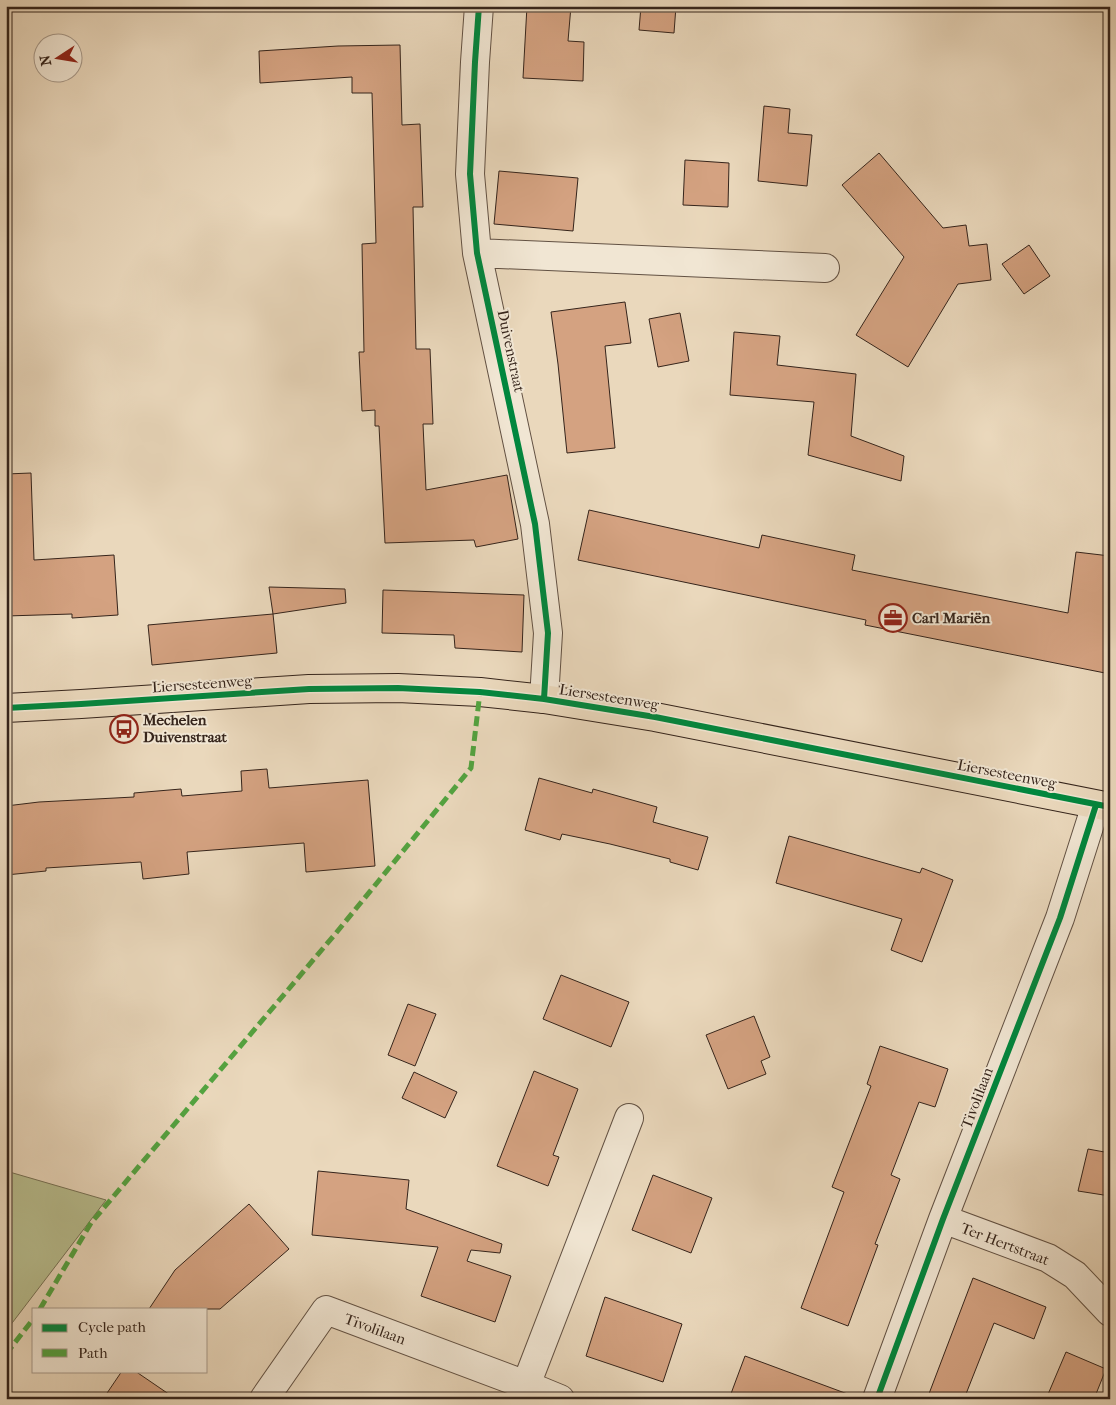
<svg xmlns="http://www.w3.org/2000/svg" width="1116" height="1405" font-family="'IM FELL French Canon',serif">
  <rect width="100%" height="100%" fill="#ead8bc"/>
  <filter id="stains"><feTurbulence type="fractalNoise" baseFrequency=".004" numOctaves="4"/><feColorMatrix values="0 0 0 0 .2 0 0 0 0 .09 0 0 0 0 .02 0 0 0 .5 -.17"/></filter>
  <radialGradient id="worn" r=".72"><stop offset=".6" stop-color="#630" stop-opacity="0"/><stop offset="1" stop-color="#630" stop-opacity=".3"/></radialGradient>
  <path fill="#b8be8f" stroke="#767155" d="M 6,1171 L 106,1200 L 6,1331 Z"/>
  <path fill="#d4a281" stroke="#35241b" d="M 527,6 L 571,6 L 568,41 L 584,42 L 583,81 L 523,78 Z
    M 641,6 L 676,6 L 674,33 L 639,30 Z
    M 400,45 L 402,125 L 420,124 L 423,207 L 413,207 L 416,349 L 430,349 L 433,424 L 423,424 L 426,490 L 507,475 L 518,539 L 476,547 L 474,540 L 385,543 L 379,426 L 375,426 L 375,410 L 362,411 L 359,352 L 364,352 L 362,244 L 376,243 L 372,93 L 352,93 L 352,77 L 260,83 L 259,51 L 338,46 Z
    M 764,106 L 790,109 L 788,133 L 812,135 L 807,186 L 758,181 Z
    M 879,153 L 943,228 L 966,225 L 969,246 L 987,244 L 991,280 L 958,284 L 908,367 L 856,335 L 904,257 L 842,185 Z
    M 685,160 L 729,163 L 728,207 L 683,205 Z
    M 499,171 L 578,178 L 573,231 L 494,224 Z
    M 1029,245 L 1050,276 L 1024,294 L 1002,264 Z
    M 625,302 L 631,343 L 605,346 L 615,448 L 567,453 L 558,364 L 551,312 Z
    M 680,313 L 689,361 L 658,367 L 649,319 Z
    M 734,332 L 780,336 L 777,365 L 856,374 L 851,436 L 904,456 L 901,481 L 808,455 L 814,402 L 730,395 Z
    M 31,473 L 34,560 L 114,555 L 118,615 L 72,618 L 72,614 L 6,616 L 6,474 Z
    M 589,510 L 759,548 L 762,535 L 855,555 L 852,570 L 1068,613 L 1076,552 L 1110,556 L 1110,674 L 865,625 L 866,620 L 578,560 Z
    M 269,587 L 345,589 L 346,603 L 273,614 Z
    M 383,590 L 524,595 L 522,652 L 455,648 L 454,635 L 382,633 Z
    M 273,614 L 277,653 L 152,665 L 148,625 Z
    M 267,769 L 269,788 L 368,780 L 375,866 L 306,872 L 304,843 L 187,852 L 189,874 L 143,879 L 141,862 L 46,868 L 46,871 L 6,875 L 6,806 L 39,802 L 134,797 L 134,793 L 181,789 L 182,796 L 242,791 L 241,771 Z
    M 539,778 L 592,793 L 593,789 L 657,807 L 653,822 L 708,837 L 698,870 L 670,862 L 670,859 L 610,844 L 562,834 L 560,840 L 525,830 Z
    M 789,836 L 920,873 L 922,868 L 953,880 L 922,962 L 891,950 L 902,919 L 776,883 Z
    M 561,975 L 629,1002 L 611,1047 L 543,1019 Z
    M 408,1004 L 436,1014 L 415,1066 L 388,1055 Z
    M 754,1016 L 770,1057 L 761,1061 L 766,1074 L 728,1089 L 706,1035 Z
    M 880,1046 L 948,1069 L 935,1107 L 919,1102 L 891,1175 L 900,1179 L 875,1244 L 878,1245 L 848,1326 L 801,1308 L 844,1192 L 832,1187 L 871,1086 L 867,1084 Z
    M 534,1071 L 578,1089 L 553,1155 L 559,1157 L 548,1186 L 497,1166 Z
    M 414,1072 L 457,1092 L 445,1118 L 402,1098 Z
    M 1088,1149 L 1110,1153 L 1110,1196 L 1078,1191 Z
    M 318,1171 L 409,1180 L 406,1209 L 502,1244 L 500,1253 L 471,1250 L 467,1261 L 511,1276 L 495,1322 L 421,1296 L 438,1247 L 312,1235 Z
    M 653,1175 L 712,1198 L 691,1253 L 632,1230 Z
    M 249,1204 L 289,1249 L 220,1309 L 149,1309 L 175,1270 Z
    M 973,1278 L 1046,1307 L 1034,1339 L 994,1323 L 964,1399 L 927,1399 Z
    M 605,1297 L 682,1324 L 663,1382 L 586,1356 Z
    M 1066,1352 L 1106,1369 L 1094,1399 L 1046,1399 Z
    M 745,1356 L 853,1396 L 852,1399 L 729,1399 Z
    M 122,1371 L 135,1371 L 176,1399 L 103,1399 Z"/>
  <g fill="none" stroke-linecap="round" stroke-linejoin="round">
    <defs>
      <path id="minor" d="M 479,6 L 475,62 L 470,174 L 477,253 L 535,524 L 548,633 L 544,699
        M 477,253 L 825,268
        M 943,1219 L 1048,1258 L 1075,1275 L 1110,1312
        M 526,1385 L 629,1118
        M 264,1399 L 326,1310 L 526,1385 L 560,1399
        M 877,1399 L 943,1219 L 1060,918 L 1096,805"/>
      <path id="major" d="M 6,708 L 81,704 L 309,689 L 398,688 L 480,692 L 544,699 L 655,717 L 1110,807"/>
    </defs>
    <use href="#minor" stroke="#625143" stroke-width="30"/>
    <use href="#major" stroke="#35241b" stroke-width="30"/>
    <use href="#minor" stroke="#f1e6d3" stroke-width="28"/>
    <use href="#major" stroke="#ead8bc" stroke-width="28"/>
    <path stroke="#53a340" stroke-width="5" stroke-dasharray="10 5" stroke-linecap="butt" d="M 40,1309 L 91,1223 L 336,933 L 471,768 L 480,692
      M 6,1354 L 34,1318"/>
    <defs>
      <path id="cycleway" d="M 479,6 L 475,62 L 470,174 L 477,253 L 535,524 L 548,633 L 544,699
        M 6,708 L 81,704 L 309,689 L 398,688 L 480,692 L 544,699 L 655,717 L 1110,807
        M 877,1399 L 943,1219 L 1060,918 L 1096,805"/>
    </defs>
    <use href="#cycleway" stroke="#f1e6d3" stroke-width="9"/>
    <use href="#cycleway" stroke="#00873e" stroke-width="6"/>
  </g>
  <defs>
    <symbol id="office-ring" viewBox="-11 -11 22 22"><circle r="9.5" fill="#f1e6d3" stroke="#8f2418" stroke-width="1.5"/><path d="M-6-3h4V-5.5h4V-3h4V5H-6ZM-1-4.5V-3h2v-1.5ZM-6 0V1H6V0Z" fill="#8f2418"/></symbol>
    <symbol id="bus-ring" viewBox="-11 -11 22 22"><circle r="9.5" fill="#f1e6d3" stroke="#8f2418" stroke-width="1.5"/><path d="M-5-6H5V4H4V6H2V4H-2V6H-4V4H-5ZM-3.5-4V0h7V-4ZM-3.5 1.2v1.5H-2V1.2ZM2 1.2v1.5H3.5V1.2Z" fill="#8f2418"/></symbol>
  </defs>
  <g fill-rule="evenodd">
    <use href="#office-ring" x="877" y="602" width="32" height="32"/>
    <use href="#bus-ring" x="108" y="713" width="32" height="32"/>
  </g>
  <g text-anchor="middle" stroke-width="4" stroke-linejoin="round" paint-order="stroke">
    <g font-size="15" fill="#35241b" stroke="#f1e6d3">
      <text transform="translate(511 351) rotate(78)" y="5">Duivenstraat</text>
      <text transform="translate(202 684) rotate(-4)" y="5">Liersesteenweg</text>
      <text transform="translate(609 697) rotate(9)" y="5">Liersesteenweg</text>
      <text transform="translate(1007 774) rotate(11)" y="5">Liersesteenweg</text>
      <text transform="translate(977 1098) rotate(-69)" y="5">Tivolilaan</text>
      <text transform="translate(1005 1244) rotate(21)" y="5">Ter Hertstraat</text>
      <text transform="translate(375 1329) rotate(20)" y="5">Tivolilaan</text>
    </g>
    <g font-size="15" font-weight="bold" fill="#35241b" stroke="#f1e6d3" text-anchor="start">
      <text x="912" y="623">Carl Mariën</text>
      <text x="143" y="725">Mechelen<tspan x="143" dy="17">Duivenstraat</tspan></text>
    </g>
  </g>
  <rect width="1116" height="1405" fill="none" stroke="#ead8bc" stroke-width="25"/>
  <rect x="8" y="8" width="1101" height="1390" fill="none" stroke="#35241b" stroke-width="2.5"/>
  <rect x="12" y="12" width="1091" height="1380" fill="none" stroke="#35241b"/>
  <rect x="32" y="1308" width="175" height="65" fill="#f1e6d3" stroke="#a69889"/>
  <rect x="42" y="1324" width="25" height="8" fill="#00873e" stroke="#a69889"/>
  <text x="78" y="1332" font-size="15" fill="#35241b">Cycle path</text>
  <rect x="42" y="1349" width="25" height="8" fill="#53a340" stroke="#a69889"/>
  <text x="78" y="1358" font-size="15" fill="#35241b">Path</text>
  <g transform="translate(58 58) rotate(258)"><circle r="24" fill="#f1e6d3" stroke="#a69889"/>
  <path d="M0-4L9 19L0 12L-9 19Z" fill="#8f2418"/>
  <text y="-8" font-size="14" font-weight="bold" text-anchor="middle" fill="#35241b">N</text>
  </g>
  <rect width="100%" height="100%" filter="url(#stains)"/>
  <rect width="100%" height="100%" fill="url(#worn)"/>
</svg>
